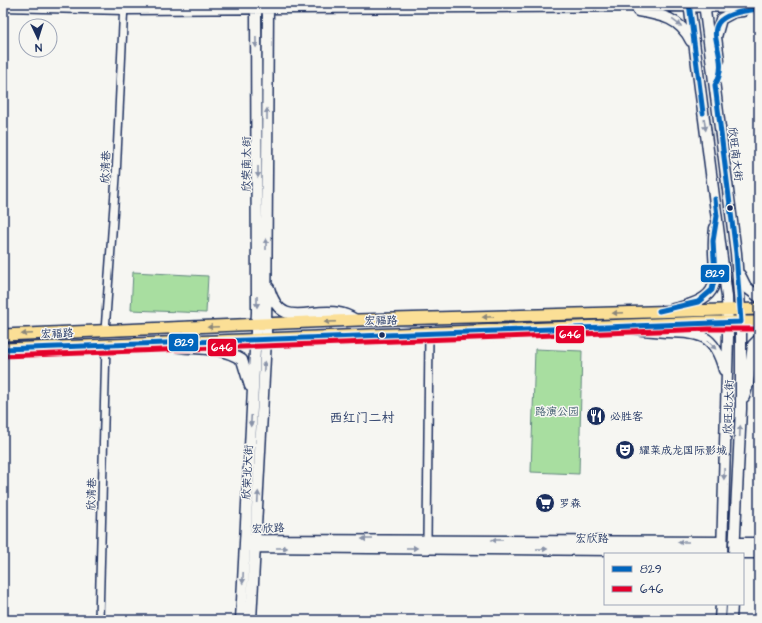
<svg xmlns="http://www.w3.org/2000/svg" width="762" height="623" font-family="'Architects Daughter','LXGW WenKai TC',sans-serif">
  <rect width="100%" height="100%" fill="#f6f6f2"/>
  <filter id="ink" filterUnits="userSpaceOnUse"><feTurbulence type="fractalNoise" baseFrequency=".025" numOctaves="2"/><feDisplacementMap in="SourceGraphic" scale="8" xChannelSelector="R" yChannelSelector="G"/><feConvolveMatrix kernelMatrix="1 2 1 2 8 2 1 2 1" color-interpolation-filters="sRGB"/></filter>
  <g filter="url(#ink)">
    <path fill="#a8dea0" stroke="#62867f" d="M 133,272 L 208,276 L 206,313 L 131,310 Z
      M 535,349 L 582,351 L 579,474 L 531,472 Z"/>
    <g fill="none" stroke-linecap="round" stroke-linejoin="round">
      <defs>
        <path id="street" d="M 105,331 L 116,177 L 124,3
          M 427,540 L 429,333
          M 99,620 L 106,344"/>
        <path id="secondary" d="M 689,3 L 727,297 L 728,336 L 722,554
          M 704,3 L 736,253 L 741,322 L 741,409 L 734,554
          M 3,6 L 124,9 L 669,6 L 759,7
          M 638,11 C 662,15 680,18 691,41
          M 719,60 L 716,37 L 721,19 L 734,12 L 743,11
          M 740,275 L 746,287 L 759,297
          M 269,288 C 281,331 308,307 339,313 C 345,314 351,317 356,320
          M 673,309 C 735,296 708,273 715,228
          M 625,328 C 639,330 652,331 666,332 C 700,333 714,333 724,370
          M 170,346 C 196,350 219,345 242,360 L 250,386
          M 744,397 L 748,384 L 753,345 L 759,339
          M 251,540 L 722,542
          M 734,543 L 759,543
          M 250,545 L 255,547 L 722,551
          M 734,553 L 759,553
          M 241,620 L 257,312 L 256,3
          M 251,620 L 266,339 L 268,3
          M 720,620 L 721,604
          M 731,620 L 732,604"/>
        <path id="primary" d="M 3,335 L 358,320 L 759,309
          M 3,349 L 709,322 L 759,322"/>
      </defs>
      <use href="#street" stroke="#1b2f5e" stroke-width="10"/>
      <use href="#secondary" stroke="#1b2f5e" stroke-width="13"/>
      <use href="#primary" stroke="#1b2f5e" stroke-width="14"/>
      <use href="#street" stroke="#f6f6f2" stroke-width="7"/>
      <use href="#secondary" stroke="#f6f6f2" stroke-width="10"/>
      <use href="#primary" stroke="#fbdf96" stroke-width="11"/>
      <defs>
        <path id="bus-1" d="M 689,3 L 703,113
          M 659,311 L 698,302 L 712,290 L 715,276 L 713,241 L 717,216 L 715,199
          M 3,349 L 741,322 L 736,253 L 715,85 C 737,50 680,17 759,9"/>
        <path id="bus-2" d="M 3,356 L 709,329 L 759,329"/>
      </defs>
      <use href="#bus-1" stroke="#f6f6f2" stroke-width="8"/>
      <use href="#bus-2" stroke="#f6f6f2" stroke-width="8"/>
      <use href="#bus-1" stroke="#0065bd" stroke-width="5"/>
      <use href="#bus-2" stroke="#e4002b" stroke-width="5"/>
    </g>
    <defs><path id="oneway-solid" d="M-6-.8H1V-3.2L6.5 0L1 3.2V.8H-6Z"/></defs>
    <g fill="#8892a8">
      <use href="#oneway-solid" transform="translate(677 23) rotate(36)"/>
      <use href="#oneway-solid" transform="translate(256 42) rotate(89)"/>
      <use href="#oneway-solid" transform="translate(267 114) rotate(-90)"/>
      <use href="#oneway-solid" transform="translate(705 125) rotate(82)"/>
      <use href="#oneway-solid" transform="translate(258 172) rotate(90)"/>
      <use href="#oneway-solid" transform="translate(266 244) rotate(-90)"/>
      <use href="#oneway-solid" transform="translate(257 302) rotate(90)"/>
      <use href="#oneway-solid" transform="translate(712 345) rotate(47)"/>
      <use href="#oneway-solid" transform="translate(264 367) rotate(-87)"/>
      <use href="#oneway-solid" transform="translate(251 421) rotate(93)"/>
      <use href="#oneway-solid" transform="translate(740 431) rotate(-87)"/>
      <use href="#oneway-solid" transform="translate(724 474) rotate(91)"/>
      <use href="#oneway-solid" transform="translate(258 497) rotate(-87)"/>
      <use href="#oneway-solid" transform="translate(367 539) rotate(-180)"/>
      <use href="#oneway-solid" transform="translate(497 540) rotate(-180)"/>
      <use href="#oneway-solid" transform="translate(683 542) rotate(-180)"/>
      <use href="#oneway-solid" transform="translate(282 548)"/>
      <use href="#oneway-solid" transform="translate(412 548)"/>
      <use href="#oneway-solid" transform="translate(542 549)"/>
      <use href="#oneway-solid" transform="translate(243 578) rotate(92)"/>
    </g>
    <g fill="#8b877a">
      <use href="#oneway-solid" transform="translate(618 313) rotate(178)"/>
      <use href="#oneway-solid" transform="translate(488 317) rotate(178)"/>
      <use href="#oneway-solid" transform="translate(330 322) rotate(177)"/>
      <use href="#oneway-solid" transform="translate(213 327) rotate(178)"/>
      <use href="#oneway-solid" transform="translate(27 334) rotate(178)"/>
    </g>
  </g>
  <defs>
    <symbol id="restaurant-disc" viewBox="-11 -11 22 22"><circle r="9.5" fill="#1b2f5e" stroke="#f6f6f2"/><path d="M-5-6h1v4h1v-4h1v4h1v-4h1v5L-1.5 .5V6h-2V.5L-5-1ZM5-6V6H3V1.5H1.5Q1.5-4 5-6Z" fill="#fff"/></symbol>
    <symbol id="theatre-disc" viewBox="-11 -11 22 22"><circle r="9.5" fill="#1b2f5e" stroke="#f6f6f2"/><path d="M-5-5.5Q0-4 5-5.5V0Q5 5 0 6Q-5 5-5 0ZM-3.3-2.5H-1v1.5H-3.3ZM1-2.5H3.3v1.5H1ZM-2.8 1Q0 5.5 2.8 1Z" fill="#fff"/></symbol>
    <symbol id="supermarket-disc" viewBox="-11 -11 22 22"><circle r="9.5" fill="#1b2f5e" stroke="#f6f6f2"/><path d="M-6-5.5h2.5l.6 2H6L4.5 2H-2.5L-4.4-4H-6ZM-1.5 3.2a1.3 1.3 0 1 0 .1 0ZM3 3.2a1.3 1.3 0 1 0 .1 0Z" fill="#fff"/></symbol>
  </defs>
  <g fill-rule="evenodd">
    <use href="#restaurant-disc" x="585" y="405" width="22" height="22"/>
    <use href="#theatre-disc" x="614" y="439" width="22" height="22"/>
    <use href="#supermarket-disc" x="534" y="492" width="22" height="22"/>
  </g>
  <g fill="#1b2f5e" stroke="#f6f6f2" stroke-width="1.5">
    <circle cx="730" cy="208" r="3.5"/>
    <circle cx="382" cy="335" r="3.5"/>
  </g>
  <g text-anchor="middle" stroke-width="3" stroke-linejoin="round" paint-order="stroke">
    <g font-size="11" fill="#1b2f5e" stroke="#f6f6f2">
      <text transform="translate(736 154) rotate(83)" y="4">欣旺南大街</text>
      <text transform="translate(246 164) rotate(-90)" y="4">欣荣南大街</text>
      <text transform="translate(105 167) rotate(-87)" y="4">欣清巷</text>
      <text transform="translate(381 320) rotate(-1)" y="4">宏福路</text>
      <text transform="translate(57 333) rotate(-2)" y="4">宏福路</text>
      <text transform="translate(728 407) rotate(-88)" y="4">欣旺北大街</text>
      <text transform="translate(247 472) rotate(-87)" y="4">欣荣北大街</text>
      <text transform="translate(91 494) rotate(-88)" y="4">欣清巷</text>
      <text transform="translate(268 528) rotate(-3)" y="4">宏欣路</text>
      <text x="592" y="542">宏欣路</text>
    </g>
    <g font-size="11" fill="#3e5b6e" stroke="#f6f6f2">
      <text x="557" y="415">路演公园</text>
    </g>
    <g font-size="11" fill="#1b2f5e" stroke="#f6f6f2" text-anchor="start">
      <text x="610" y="420">必胜客</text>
      <text x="639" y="454">耀莱成龙国际影城</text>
      <text x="559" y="507">罗森</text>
    </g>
    <g font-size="13" fill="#1b2f5e" stroke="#f6f6f2">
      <text x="362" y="422">西红门二村</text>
    </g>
  </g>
  <g stroke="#f6f6f2" stroke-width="1.5">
    <rect x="700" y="264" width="30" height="19" rx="4" fill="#0065bd"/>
    <rect x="555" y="325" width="30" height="19" rx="4" fill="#e4002b"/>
    <rect x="168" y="333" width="31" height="19" rx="4" fill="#0065bd"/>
    <rect x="207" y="338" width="30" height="19" rx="4" fill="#e4002b"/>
  </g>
  <g font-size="11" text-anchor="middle" font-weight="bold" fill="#fff">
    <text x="715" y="277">829</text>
    <text x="570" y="338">646</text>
    <text x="184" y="346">829</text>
    <text x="222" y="351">646</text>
  </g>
  <rect width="762" height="623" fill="none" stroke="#f6f6f2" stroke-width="16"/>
  <rect x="8" y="8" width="746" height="607" fill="none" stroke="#1b2f5e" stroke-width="1.5" filter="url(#ink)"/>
  <rect x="604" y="553" width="140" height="52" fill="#f6f6f2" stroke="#9ea6b7"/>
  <rect x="612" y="566" width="20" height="6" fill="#0065bd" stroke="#9ea6b7"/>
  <text x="640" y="573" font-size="12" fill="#1b2f5e">829</text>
  <rect x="612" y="586" width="20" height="6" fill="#e4002b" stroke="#9ea6b7"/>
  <text x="640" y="593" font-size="12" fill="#1b2f5e">646</text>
  <g transform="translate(38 38) rotate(176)"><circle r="19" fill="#f6f6f2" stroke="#9ea6b7"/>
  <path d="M0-3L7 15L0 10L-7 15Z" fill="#1b2f5e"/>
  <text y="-6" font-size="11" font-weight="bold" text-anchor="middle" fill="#1b2f5e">N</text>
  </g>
</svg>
